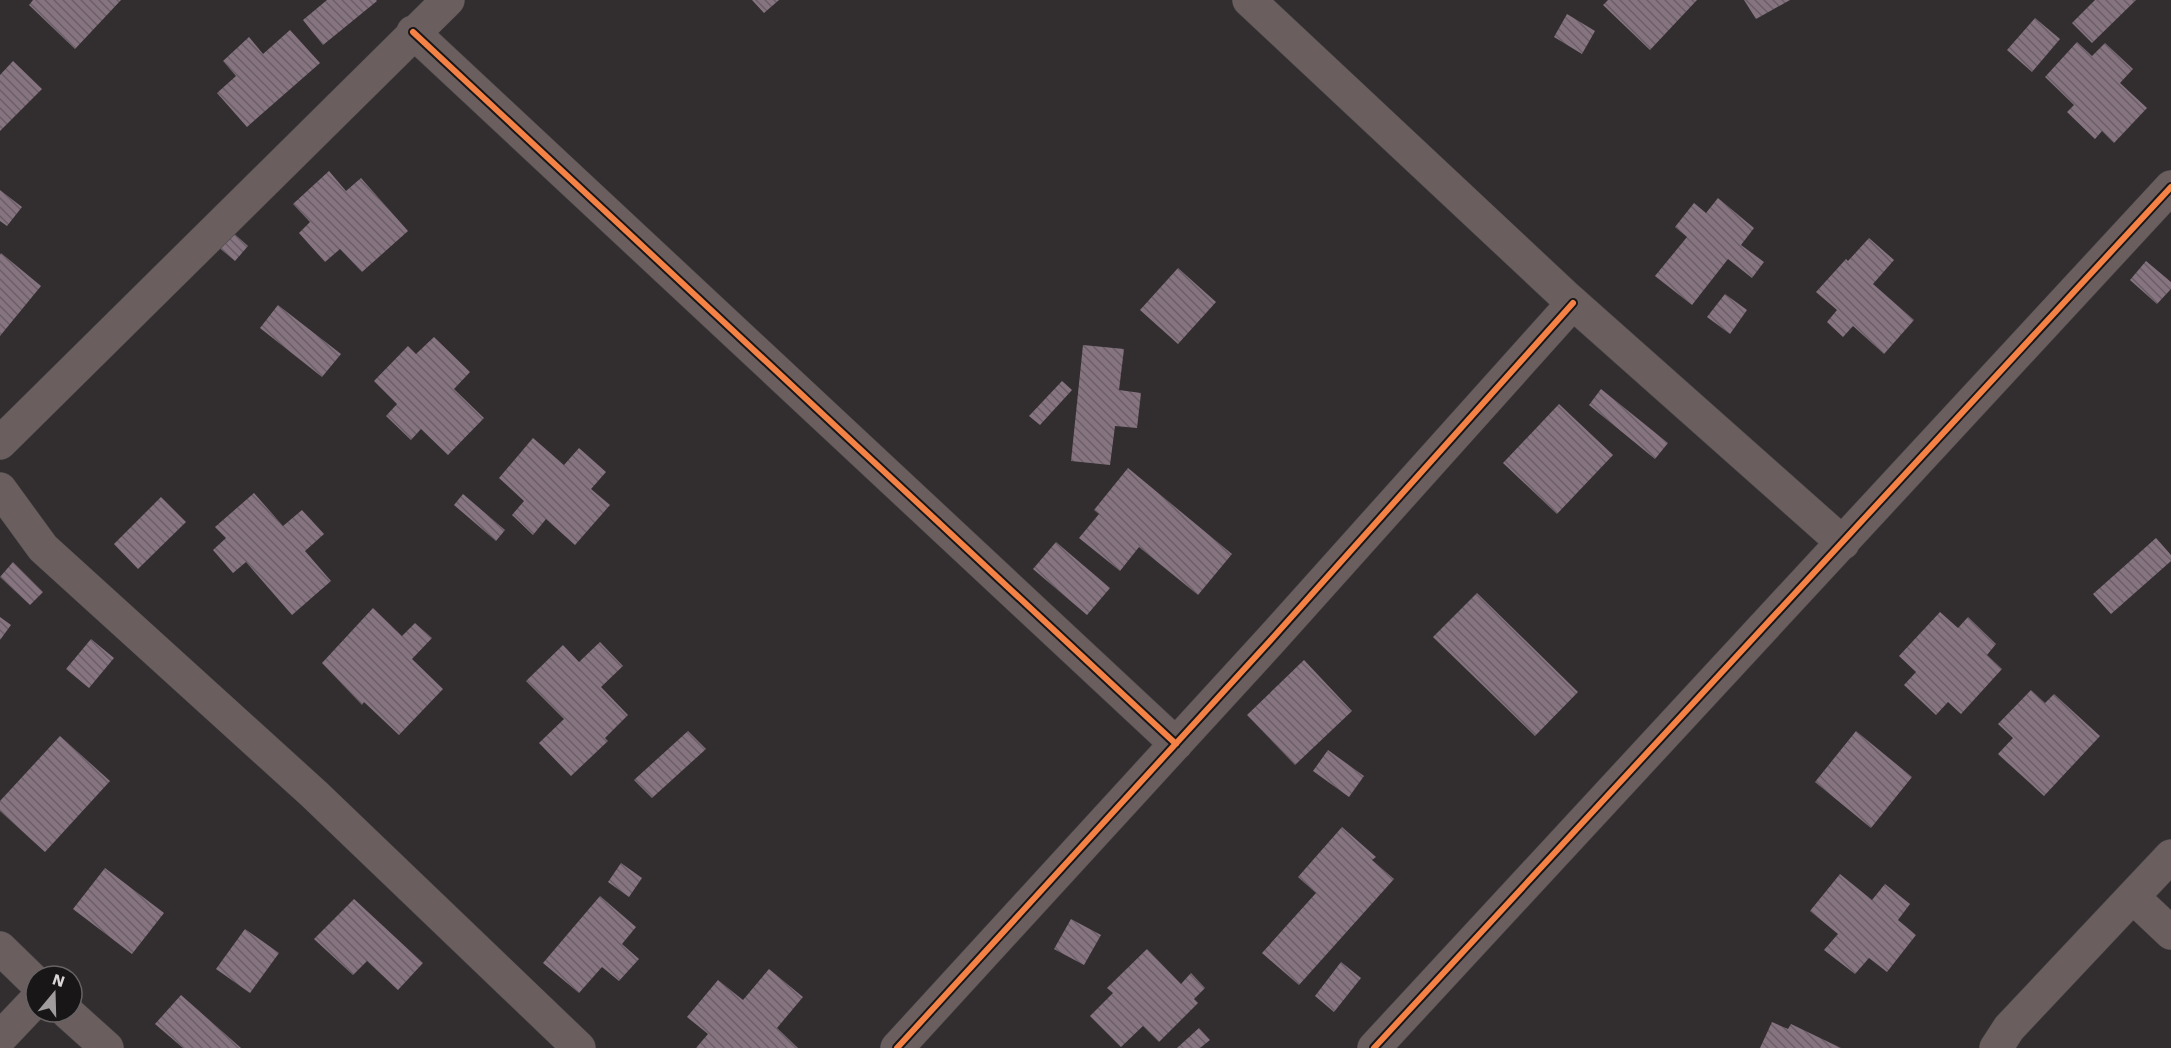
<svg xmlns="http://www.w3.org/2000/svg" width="2171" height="1048" font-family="'Work Sans',sans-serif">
  <defs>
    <pattern id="building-back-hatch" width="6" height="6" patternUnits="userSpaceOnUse" patternTransform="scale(1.5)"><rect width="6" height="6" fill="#867480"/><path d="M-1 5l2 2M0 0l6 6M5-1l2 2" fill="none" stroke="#6b5f67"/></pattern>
  </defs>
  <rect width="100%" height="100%" fill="#322e30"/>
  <path fill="url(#building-back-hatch)" d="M 33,0 L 121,0 L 75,49 L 29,5 Z
    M 327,0 L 376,0 L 377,1 L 323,45 L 303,20 Z
    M 752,0 L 779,0 L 764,13 Z
    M 1608,0 L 1697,0 L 1650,50 L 1603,5 Z
    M 1744,0 L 1790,0 L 1756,19 Z
    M 2095,0 L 2136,0 L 2092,43 L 2072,23 Z
    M 1567,14 L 1595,31 L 1582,54 L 1554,37 Z
    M 2035,18 L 2060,39 L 2032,72 L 2007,50 Z
    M 290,30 L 320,63 L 247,127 L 217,93 L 236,76 L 223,61 L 249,37 L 263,54 Z
    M 2077,42 L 2092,56 L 2105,43 L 2133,69 L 2120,83 L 2147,108 L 2114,143 L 2102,131 L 2095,139 L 2067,112 L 2074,105 L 2045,77 Z
    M 13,61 L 42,89 L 0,131 L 0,75 Z
    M 329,171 L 346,191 L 361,178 L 408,231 L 362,272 L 340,249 L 325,262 L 299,233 L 310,222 L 293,204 Z
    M 0,190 L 22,207 L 7,226 L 0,221 Z
    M 1718,198 L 1754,228 L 1741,245 L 1764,262 L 1752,278 L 1728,259 L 1692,305 L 1655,276 L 1687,237 L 1675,227 L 1694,203 L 1706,213 Z
    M 230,230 L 248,246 L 235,261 L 217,246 Z
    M 1869,238 L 1894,260 L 1873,284 L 1914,320 L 1884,354 L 1853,326 L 1843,337 L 1827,322 L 1837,310 L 1816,292 L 1846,259 L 1848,261 Z
    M 1,253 L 41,286 L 0,336 L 0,255 Z
    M 2146,261 L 2171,282 L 2171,289 L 2157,304 L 2130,280 Z
    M 1178,268 L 1216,302 L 1178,344 L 1140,310 Z
    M 1725,294 L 1747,310 L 1730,334 L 1707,317 Z
    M 278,305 L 341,354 L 322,377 L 260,328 Z
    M 434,337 L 470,372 L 454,389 L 484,418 L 448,455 L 421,429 L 411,440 L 386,416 L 397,404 L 374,381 L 408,346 L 416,354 Z
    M 1083,345 L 1124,349 L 1119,390 L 1141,393 L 1137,428 L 1115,426 L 1110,465 L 1071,461 Z
    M 1062,381 L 1072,390 L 1040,425 L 1029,416 Z
    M 1601,389 L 1668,443 L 1655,459 L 1589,405 Z
    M 1559,404 L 1613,455 L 1557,514 L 1503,463 Z
    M 533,438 L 564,465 L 579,448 L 606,472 L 591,489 L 610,505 L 575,545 L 546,519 L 533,535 L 512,515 L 524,501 L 499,478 Z
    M 1128,468 L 1232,554 L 1198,595 L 1139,547 L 1120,571 L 1079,538 L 1099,514 L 1094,510 Z
    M 254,493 L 283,526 L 302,510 L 324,534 L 305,551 L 331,581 L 292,615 L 246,562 L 233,573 L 213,550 L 226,538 L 215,527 Z
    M 463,494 L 505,530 L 496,541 L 454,505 Z
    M 161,497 L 186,522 L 138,569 L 114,544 Z
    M 2156,538 L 2171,555 L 2171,561 L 2111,614 L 2093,594 Z
    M 1056,542 L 1110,588 L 1087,615 L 1033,569 Z
    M 13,562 L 43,592 L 30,605 L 0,577 Z
    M 1477,593 L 1578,692 L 1535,736 L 1433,637 Z
    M 373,608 L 402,636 L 415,623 L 432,638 L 412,659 L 443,689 L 399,735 L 364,702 L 362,705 L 322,663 Z
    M 1940,612 L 1958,628 L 1968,617 L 1996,644 L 1987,655 L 2002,669 L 1961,714 L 1948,702 L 1936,715 L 1904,685 L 1916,672 L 1899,656 Z
    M 0,617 L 11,625 L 0,640 Z
    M 91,639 L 114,658 L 89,688 L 66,669 Z
    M 600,642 L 623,666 L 601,687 L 628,715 L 605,738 L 608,741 L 571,776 L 539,743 L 564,719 L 526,681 L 563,645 L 579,662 Z
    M 1304,660 L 1352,711 L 1295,765 L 1247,715 Z
    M 2031,690 L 2045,703 L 2054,694 L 2100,736 L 2044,796 L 1998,754 L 2013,738 L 1998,724 Z
    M 688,731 L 706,749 L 652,798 L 634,780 Z
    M 1856,731 L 1912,777 L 1871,828 L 1815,782 Z
    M 60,736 L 110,781 L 45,852 L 0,811 L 0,801 Z
    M 1328,750 L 1364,776 L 1349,797 L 1313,771 Z
    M 1342,827 L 1376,857 L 1372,860 L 1394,879 L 1299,985 L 1262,953 L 1316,893 L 1298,877 Z
    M 621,863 L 642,878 L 629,897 L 608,882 Z
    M 105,868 L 164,913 L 132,954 L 73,909 Z
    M 1840,874 L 1872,900 L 1885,884 L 1910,904 L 1898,920 L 1916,935 L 1887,972 L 1869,958 L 1855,974 L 1824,950 L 1838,934 L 1810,911 Z
    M 600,896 L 636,927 L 622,944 L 639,959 L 619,981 L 602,967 L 579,993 L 543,963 Z
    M 354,899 L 423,963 L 398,990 L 367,961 L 353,975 L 314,939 Z
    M 1071,919 L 1101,935 L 1084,965 L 1054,949 Z
    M 245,929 L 279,953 L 250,993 L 216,969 Z
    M 1147,949 L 1181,984 L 1191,973 L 1205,988 L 1194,999 L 1198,1003 L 1159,1042 L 1143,1026 L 1121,1047 L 1090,1016 L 1113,993 L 1107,988 Z
    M 1341,962 L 1361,978 L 1334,1012 L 1315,996 Z
    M 769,969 L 803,997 L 777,1028 L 798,1048 L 696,1048 L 708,1034 L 687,1017 L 718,980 L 743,1000 Z
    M 181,995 L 241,1048 L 183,1048 L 155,1024 Z
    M 1772,1022 L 1788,1029 L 1791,1024 L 1841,1048 L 1760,1048 Z
    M 1199,1028 L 1210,1040 L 1200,1048 L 1177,1048 Z"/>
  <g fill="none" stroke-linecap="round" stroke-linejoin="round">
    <defs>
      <path id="street" d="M 1249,0 L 1565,296 L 1843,543
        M 413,32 L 1176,744
        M 0,443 L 448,0
        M 0,489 L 43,548 L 314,794 L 579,1048
        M 2134,898 L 2171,933
        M 0,948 L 36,983
        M 67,1012 L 107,1048
        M 0,1038 L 36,1000
        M 897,1048 L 1269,642 L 1573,303
        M 1374,1048 L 2171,187
        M 1996,1048 L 2009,1028 L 2171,856"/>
    </defs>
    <use href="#street" stroke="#4c4a4b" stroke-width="34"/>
    <use href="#street" stroke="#6b5e5f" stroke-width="33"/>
    <defs>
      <path id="cycleway" d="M 413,32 L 1176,744
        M 897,1048 L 1269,642 L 1573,303
        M 1374,1048 L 2171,187"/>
    </defs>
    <use href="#cycleway" stroke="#191617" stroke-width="10"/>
    <use href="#cycleway" stroke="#f48246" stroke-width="6"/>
  </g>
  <g transform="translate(54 994) rotate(19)"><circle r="28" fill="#191617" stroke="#676364" stroke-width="1.5"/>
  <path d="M0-4.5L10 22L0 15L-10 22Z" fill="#a09c9d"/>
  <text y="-9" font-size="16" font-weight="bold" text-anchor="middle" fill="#dbd7d8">N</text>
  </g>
</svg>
